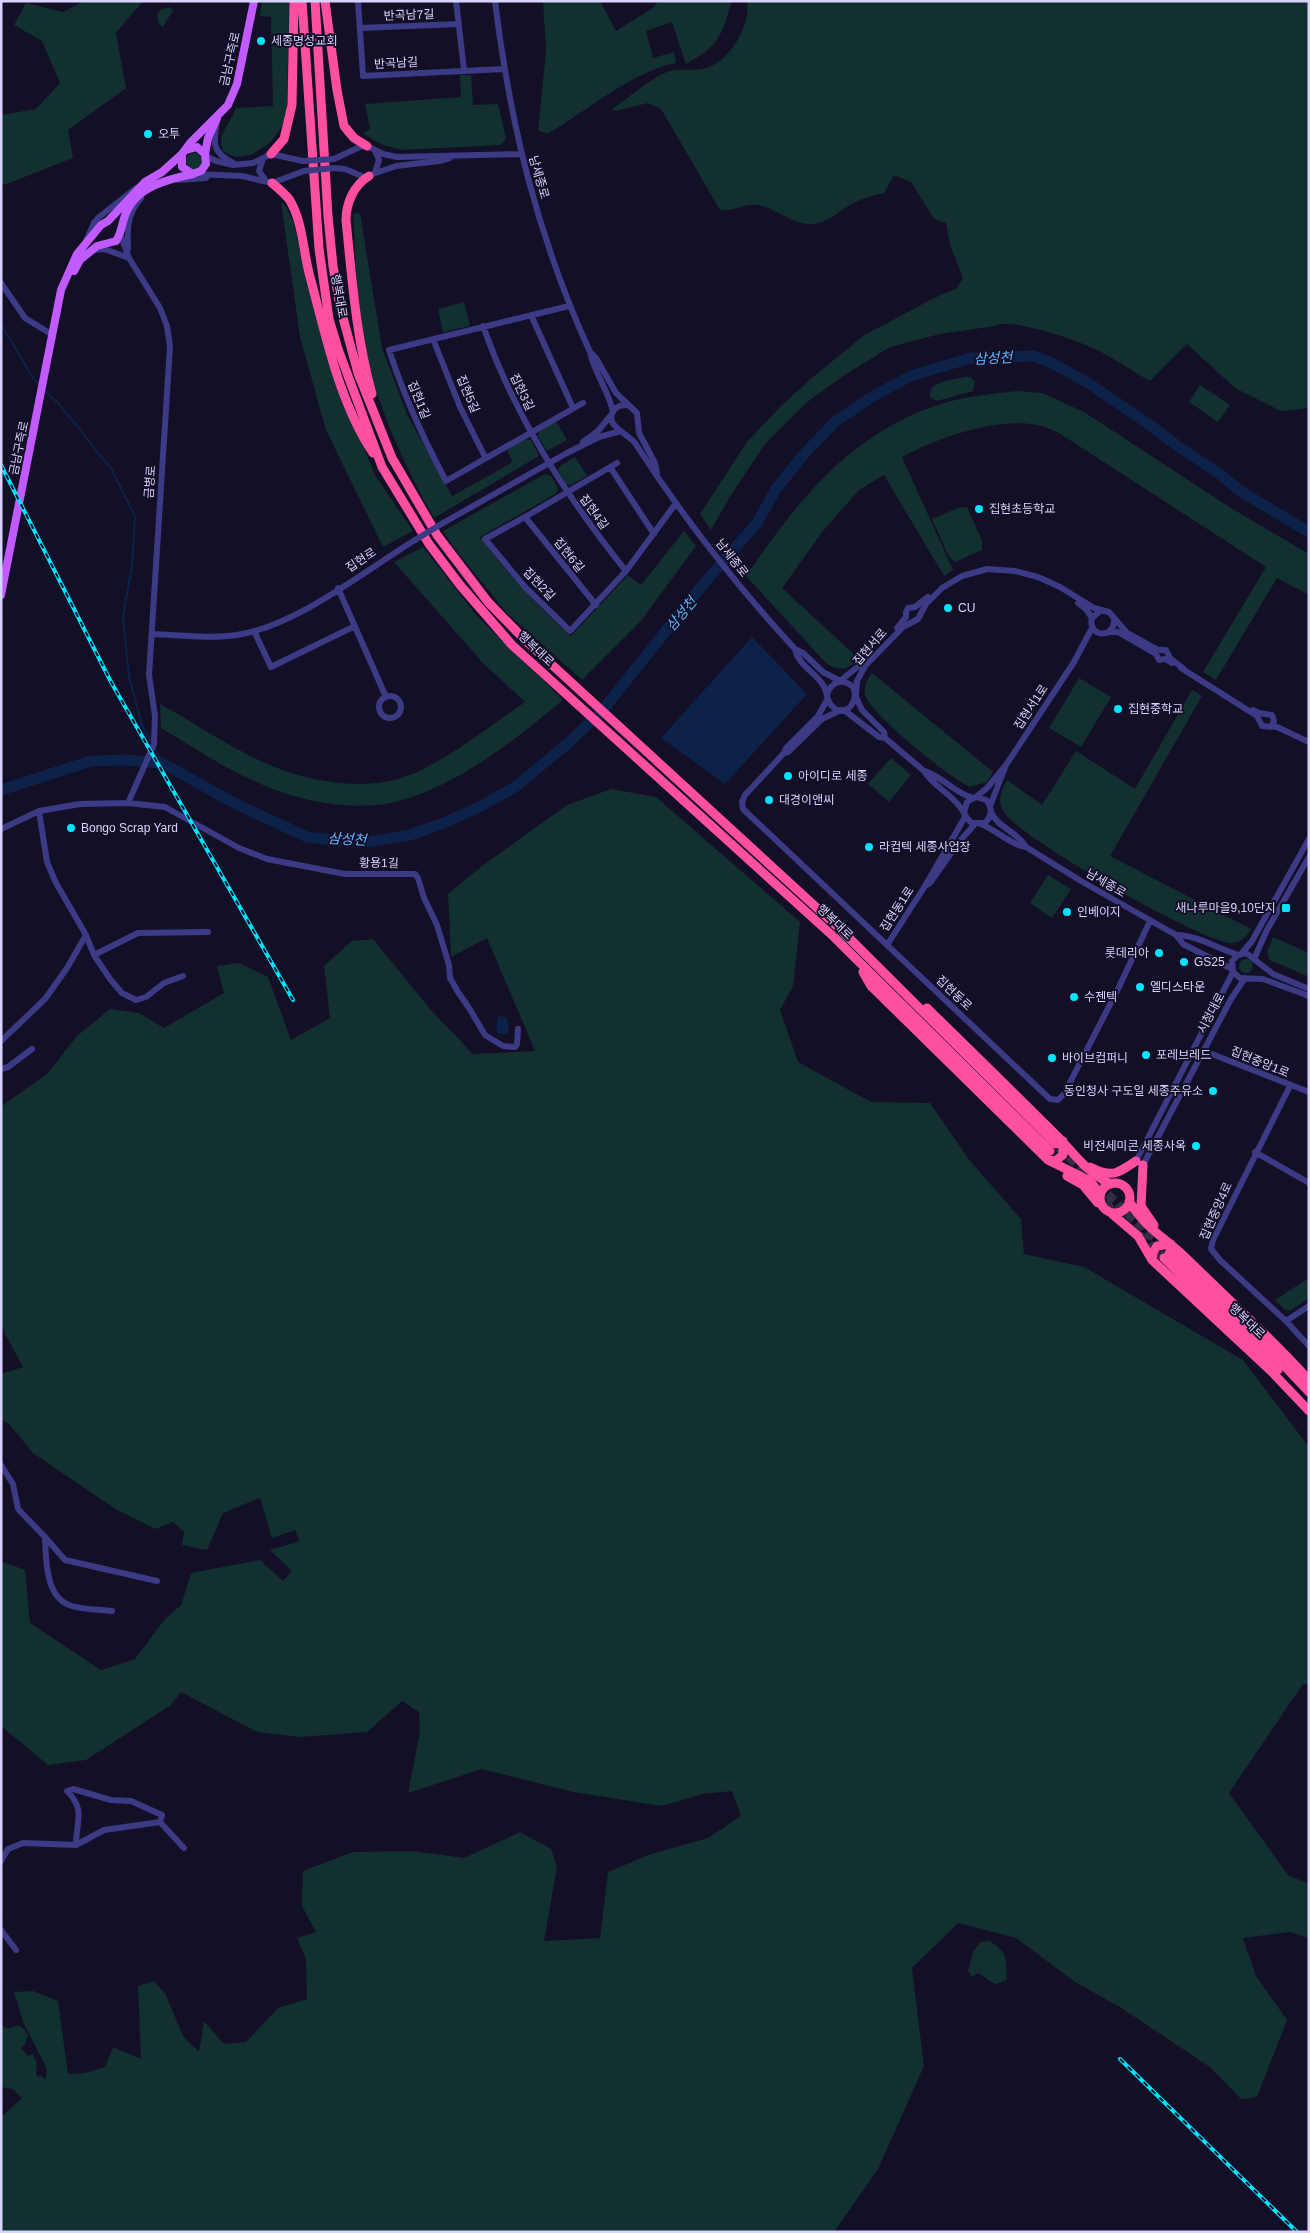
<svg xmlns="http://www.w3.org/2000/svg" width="1310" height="2233" font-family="Arial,'Noto Sans KR',sans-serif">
  <rect width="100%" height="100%" fill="#130f26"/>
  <path fill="#12302f" d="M 85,1 L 143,1 L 116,33 L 126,88 L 68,130 L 73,158 L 4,185 L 1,182 L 1,115 L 36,109 L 60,83 L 42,41 L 14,25 L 26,3 L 63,12 Z
    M 262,1 L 289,1 L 287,113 L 285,122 L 271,142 L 251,155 L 235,157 L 224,152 C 214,137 231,123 236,108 L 273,106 L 271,17 L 260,16 Z
    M 543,1 L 600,1 L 616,31 L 653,8 L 658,1 L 730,1 L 731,3 C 722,37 717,47 686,64 L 672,22 L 646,31 L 653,58 L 674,52 L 676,63 C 632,71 586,112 547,134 L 538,130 L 546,52 Z
    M 747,1 L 1309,1 L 1309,408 L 1281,411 L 1235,388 L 1187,344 L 1150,381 C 1134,372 1118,361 1101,352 C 1082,342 1013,317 995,326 L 940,334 L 890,347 L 843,376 L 806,403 L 765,444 L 731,495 L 711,530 L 700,514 L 747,442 L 781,406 L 813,377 L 863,336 L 932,299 L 957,288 L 963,278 L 950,245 L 946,223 L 934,219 L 911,182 L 896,176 L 893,177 L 884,193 C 876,195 866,197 858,201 C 843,207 831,222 813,224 C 796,226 778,210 762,206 C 745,201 736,212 720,210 L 661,109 L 648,103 L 616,111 L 612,109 C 627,99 651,78 667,72 C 678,68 690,71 702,69 C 728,65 751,26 747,1 Z
    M 169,7 L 173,10 L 163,27 L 159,24 L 157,15 L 160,10 Z
    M 460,75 L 471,75 L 473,105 L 498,104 L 506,138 L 501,145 L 401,150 L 383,145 L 363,134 L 370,129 L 365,104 L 461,97 Z
    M186 161a8 8 0 1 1 16 0a8 8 0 1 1-16 0Z
    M 281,202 L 285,205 L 294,223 L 306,281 L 329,360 L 375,475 L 413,531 L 383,547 L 326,430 L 300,337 Z
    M 360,213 L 382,348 L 407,414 L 452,496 L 513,462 L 507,450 L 525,439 L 531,440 L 539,456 L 434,518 C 404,466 372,395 362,335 C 356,295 356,254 353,214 Z
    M 464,302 L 470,326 L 443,332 L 438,309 Z
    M 965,377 L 970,377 L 975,381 L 973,391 L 937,401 L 930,397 C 927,381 953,380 965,377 Z
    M 1200,385 L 1230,405 L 1218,422 L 1189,402 Z
    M 1017,391 L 1042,393 L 1084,412 L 1231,508 L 1309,554 L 1309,595 L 1277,578 L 1216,680 L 1203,672 L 1266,567 L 1059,433 C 1052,430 1044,426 1037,425 C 998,417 936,438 902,457 L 953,570 L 944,576 L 884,475 L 859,490 L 823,531 L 782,588 L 859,659 C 849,669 841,672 827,664 L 746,576 C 797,502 846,438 934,406 C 960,397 990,394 1017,391 Z
    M 556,421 L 567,440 L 547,451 L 538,436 L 539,431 Z
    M 575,457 L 587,476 L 571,485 L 566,484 L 558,470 L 560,466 Z
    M 545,474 L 551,476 L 558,488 L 557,493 L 480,537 C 508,574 537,606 571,636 L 628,575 L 641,585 L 684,531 L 696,546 L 640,622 L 582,680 L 507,613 L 459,554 L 443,531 Z
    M 960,507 L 967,507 L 982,541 L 982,550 L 955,562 L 949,557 L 932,519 Z
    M 423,547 L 477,616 L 563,700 C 517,738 460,784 402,800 C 355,814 297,801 254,781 C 222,767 192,746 161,728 L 160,704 C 197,724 233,750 272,766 C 318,785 379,793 423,769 C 459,751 492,725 525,702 L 483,663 L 394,562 Z
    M 872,673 L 993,772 L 987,782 L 970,787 C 950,778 871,715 865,695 C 863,686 867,680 872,673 Z
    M 1079,678 L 1111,697 L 1081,747 L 1049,728 Z
    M 1192,690 L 1202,696 L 1110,856 L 1251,929 C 1246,937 1241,943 1231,943 C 1203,943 1018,837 1004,812 C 997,801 1001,790 1007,780 L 1042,805 L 1076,751 L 1135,789 Z
    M 891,758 L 911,775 L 889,802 L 868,784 Z
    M 611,789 L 656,797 L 800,922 L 793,986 L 780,1010 L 798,1062 L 871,1102 L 930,1103 L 970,1161 L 1021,1219 L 1024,1254 L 1084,1267 L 1243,1360 L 1309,1447 L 1309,1685 L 1303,1684 L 1229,1793 L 1288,1875 L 1309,1884 L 1309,1938 L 1290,1932 L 1243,1938 L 1256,1976 L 1287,2020 L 1257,2097 L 1241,2099 L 1210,2067 L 1120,2007 L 1075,1982 L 1016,1938 L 958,1923 L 912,1968 L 924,2066 L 878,2169 L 834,2232 L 1,2232 L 1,2117 L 22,2098 L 13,2089 L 1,2087 L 1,2025 L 8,2029 L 18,2025 L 24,2029 L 28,2035 L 25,2044 L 21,2048 L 28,2056 L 33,2054 L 37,2064 L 36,2074 L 38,2077 L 42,2076 L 45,2080 L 47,2069 L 23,2022 L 14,1992 L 33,1991 L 58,2001 L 68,2074 L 85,2073 L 105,2067 L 113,2047 L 141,2059 L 138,1986 L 154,1981 L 165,1993 L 183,2036 L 199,2052 L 204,2021 L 224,2044 L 246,2042 L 278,2008 L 307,1999 L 306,1959 L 297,1938 L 316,1932 L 302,1906 L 303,1871 L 353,1852 L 413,1851 L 464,1858 L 520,1832 L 551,1849 L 557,1867 L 544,1941 L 600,1938 L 608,1872 L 651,1854 L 708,1838 L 741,1816 L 732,1791 L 702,1794 L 662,1806 L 573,1792 L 482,1769 L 408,1793 L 420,1732 L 419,1712 L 402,1701 L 367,1732 L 300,1737 L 257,1732 L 181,1692 L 171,1705 L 86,1760 L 48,1765 L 1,1726 L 1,1569 L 3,1562 L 25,1570 L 30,1623 L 101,1670 L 135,1659 L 165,1619 L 181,1605 L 191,1573 L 260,1560 L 283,1581 L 292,1571 L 270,1550 L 300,1541 L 295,1530 L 272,1538 L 260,1498 L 223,1513 L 207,1550 L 182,1545 L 184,1532 L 173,1522 L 155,1529 L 117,1510 L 33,1453 L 10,1425 L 1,1419 L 1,1374 L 23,1367 L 5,1334 L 1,1322 L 1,1111 L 3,1105 L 47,1074 L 77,1036 L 110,1009 L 139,1013 L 164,1028 L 224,993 L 217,966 L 239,963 L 268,977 L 291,1040 L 330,1018 L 324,966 L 352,941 L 373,939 L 430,1009 L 473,1054 L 535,1051 L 487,938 L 451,957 L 448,894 L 482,866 L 567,805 Z
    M 1048,875 L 1071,889 L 1052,918 L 1030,903 Z
    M 1273,937 L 1309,953 L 1309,977 L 1270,960 L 1267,952 Z
    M1239 966a7 7 0 1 1 14 0a7 7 0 1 1-14 0Z
    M 1309,1278 L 1309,1298 L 1290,1311 L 1284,1309 L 1275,1300 Z
    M 989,1941 C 1009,1952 1006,1960 1007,1980 L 995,1984 L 978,1973 L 972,1977 L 968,1971 L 973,1952 L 980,1942 Z"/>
  <path fill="#0c2248" d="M 752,637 L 807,694 L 725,784 L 661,738 Z
    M 501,1016 L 507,1018 L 509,1032 L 505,1034 L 499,1034 L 496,1031 L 498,1017 Z"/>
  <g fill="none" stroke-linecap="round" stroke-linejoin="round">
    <path stroke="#0c2248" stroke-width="2" d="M 1,324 L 33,378 L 40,385
      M 43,389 L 60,405 L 112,470 L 135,516 L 132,565 L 123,617 L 129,677 L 142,725 L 152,743
      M 154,747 L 162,763"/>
    <path stroke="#0c2248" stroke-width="11" d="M 1,790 L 91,761 L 127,760 L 162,763 L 236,804 L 307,837 L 341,841 L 374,841 L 410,835 L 444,823 L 479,807 L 515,787 L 566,745 L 602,711 L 706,581 L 757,523 L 776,489 L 805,453 L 835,422 L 873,396 L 913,375 L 971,358 L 1034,356 L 1052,363 L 1088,383 L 1147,423 L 1179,447 L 1220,474 L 1240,491 L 1309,532"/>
    <path stroke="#312d47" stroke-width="9" stroke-dasharray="9 4.5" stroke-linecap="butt" d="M 1059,1148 L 1169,1253
      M 1095,1194 L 1119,1216
      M 1139,1235 L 1164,1258"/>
    <path stroke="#3d3a85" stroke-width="6" d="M 358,1 L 363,76 L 504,69
      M 456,1 L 464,70
      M 495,1 C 510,125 538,238 590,352
      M 360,28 L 459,24
      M 217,122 C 213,144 212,152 233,163
      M 206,156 L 216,161 L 233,165 L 253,163 L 271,154 L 303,161
      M 263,158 L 259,171 L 266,181
      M 334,159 L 362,146 L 371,148 L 383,154 L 397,157 L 520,154
      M 334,168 L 345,169 L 364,177 L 396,166 L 439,161 L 450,158
      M 375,173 L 379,160 L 375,151
      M 194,174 L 242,176 L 272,183 L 304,171
      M 178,180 L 206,178
      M 86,241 L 94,223 L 99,217 L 136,188
      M 128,249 C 127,229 127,214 141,198
      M 92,250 L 104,249 L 129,258
      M 1,283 L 25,318 L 51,334
      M 569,306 L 389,350 C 404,396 423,438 446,481 L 583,403
      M 531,315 L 573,408
      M 483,326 C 515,417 566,496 626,571
      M 433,339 L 460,407 L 485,457
      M 628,405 C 623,405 618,405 614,410 C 603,425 627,433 635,443 C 682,516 736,585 795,649 L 803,653 L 823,672 L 840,681
      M 613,412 C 609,391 594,373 590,352 L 596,358 L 616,393 L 637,413 L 639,433 L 655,463 L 657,473
      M 583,442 L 598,431 L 611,415
      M 617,463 L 525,517 L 485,539 L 525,587 L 570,631 L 626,571 L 676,503
      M 610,467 L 654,534
      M 525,517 L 596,605
      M 443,523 L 567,453 L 599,437 L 621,431
      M 338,588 L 386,697
      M 1078,603 L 1086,609 L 1092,618
      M 1101,610 L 1092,618 C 1087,638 1116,639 1114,619
      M 906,617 L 906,612 L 908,608 L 915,607 L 928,597
      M 897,628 L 906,617
      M 254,631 L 271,667 L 355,626
      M 1110,632 L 1118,632 L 1156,654
      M 152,634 C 180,635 209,639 237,635 C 296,626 363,572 415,540
      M 795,649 C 798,665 815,672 823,685 C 828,692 826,701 832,706 C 845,720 860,701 853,687 C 843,678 831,681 827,695
      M 1156,654 L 1159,660 L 1165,659 L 1172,663
      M 1181,668 L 1257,716 L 1262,726 L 1277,727 L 1309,742
      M 840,681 L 866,660
      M 856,694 L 857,681 L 865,666 L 903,627 L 918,619 L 926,604 L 942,588 L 962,576 L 987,569 L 1015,571 L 1038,577 L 1060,587 L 1094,608 L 1109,612 L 1127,633 L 1158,650 L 1166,650 L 1170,658 L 1184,669
      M379 707a11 11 0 1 1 22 0a11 11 0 1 1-22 0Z
      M 856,697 L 862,710 L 884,732 L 885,738
      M 827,700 L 818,716 L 786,748 L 784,753 L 745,795 L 742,802 L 743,809 L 1050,1099 L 1058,1100 L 1064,1094 L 1118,989 L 1150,921
      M 844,710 L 879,737 L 885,738 L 924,771
      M 1253,710 L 1259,713 L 1272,715 L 1274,721 L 1272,726
      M 784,753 L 788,752 L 822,719 L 841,710
      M 1006,765 L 1074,662 L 1092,628
      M 976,797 L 988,787 L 1006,765 L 990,806
      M 128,803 L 165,807 L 239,848 L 267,859 L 345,874 L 415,874 L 418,878 L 424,898 L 437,925 L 449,965 L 450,978 L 458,992 L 469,1008 L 485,1035 L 503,1046 L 515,1047 L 517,1044 L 518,1029
      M 39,811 L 47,862 L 56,883 L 86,935 L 94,955 L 110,979 L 122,993 L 136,1000 L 146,997 L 164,983 L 183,976
      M 991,812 C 998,828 1018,832 1026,847
      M 964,813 L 967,802 L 976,797 L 986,800 C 993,808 992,816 985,823 L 972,823 C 966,819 965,814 961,808 C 950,793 933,786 924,771 C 942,776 954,793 973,798
      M 965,817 L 925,886 L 930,883 L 959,842 L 975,824
      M 981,824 C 994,829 1015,847 1026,847 L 1081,881 L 1176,935 L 1183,944 L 1232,969
      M 1,829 L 39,811 L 80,804 L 128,803 L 154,744 L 155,716 L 149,675 L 170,346 L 167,326 L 160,308 L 129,258 L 120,234
      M 1176,935 C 1193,934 1220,949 1238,955
      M 887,945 L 925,886
      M 1241,954 L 1252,941 L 1309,839
      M 94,955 L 138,933 L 208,932
      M 1254,959 L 1267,930 L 1309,857
      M 1309,989 L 1273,974 L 1246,953 L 1238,955 L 1232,961 L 1233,972 L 1240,978 L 1263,979 L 1309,996
      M 1,1041 L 45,999 L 67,968 L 86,935
      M 1204,1051 L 1309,1092
      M 1,1069 L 8,1067 L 32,1049
      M 1290,1086 L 1213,1240 L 1211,1249 L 1220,1260 L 1286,1321 L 1309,1346
      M 1255,1152 L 1309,1183
      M 1136,1161 L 1233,972
      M 1143,1165 L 1231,999 L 1245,978
      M 1286,1321 L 1309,1306
      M 1,1465 L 13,1484 L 18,1509 L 45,1537 C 46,1558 45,1596 69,1605 C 81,1610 99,1609 112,1611
      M 45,1537 L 65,1560 L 157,1581
      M 76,1845 C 76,1821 86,1810 67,1791 L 73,1789 L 111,1800 L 131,1801 L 162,1815 L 160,1822
      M 1,1861 L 8,1849 L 23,1843 L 76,1845 L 104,1830 L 160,1822 L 184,1848
      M 1,1930 L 16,1950"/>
    <path stroke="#c25bff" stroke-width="8" d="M 186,150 L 197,147 L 205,154
      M 182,154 L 182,167 L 193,174
      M 195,173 L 201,171 L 206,164 L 205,154 L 208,138 L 217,118
      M 74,271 L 80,260 L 97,246 L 116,241 C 122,233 122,220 127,211 C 138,186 169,179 193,174
      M 1,595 L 61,290 L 77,254 L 101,225 L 108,221 L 145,182 L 162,172 L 182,154 L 191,142 L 228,105 L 237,84 L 254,1"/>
    <path stroke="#ff4fa3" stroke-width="9" d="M 302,1 L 319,249 L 329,319 L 338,349 L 382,467 L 429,544 L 460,585 L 512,645 L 834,937 L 1050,1151
      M 315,1 L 328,216 L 333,266 L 340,307 L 358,373 L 392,458 L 437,535 L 488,602 L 526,641 L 841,930 L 1056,1144
      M 325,1 L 337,90 L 344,126 L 354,138 L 367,146
      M 271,154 L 284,139 L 292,105 L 294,1
      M 369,176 C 354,185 346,203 346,220 C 352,279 356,337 372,394
      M 272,183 C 278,188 284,193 289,199 C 303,221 303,252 310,277 C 326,336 339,402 373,453
      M 863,972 L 871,986 L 1048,1160 L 1090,1181 L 1096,1189 L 1100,1199
      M 927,1008 C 970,1050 1012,1091 1054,1133 C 1073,1151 1086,1173 1111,1184
      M 1048,1160 L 1055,1161 L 1063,1155 L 1063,1141
      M 1143,1165 L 1141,1206 L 1154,1225
      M 1090,1167 C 1112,1178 1117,1174 1136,1161
      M 1067,1176 L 1083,1185 L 1098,1203
      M1100 1198a15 15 0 1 1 30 0a15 15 0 1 1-30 0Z
      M 1129,1201 C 1146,1229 1163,1236 1186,1258 C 1227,1298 1270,1337 1309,1380
      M 1111,1213 L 1138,1236 L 1152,1260 L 1272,1372 L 1309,1411
      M 1169,1253 L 1260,1340 L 1309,1392
      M 1164,1258 L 1278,1370
      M 1152,1260 L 1153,1253 L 1157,1246 L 1171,1244"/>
    <defs>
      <path id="rail" d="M 1,465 L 111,682 L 293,1000
        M 1120,2059 L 1297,2232"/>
    </defs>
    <use href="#rail" stroke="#00e5ff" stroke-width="4"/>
    <use href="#rail" stroke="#130f26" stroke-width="2" stroke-dasharray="5.5" stroke-linecap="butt"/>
    <path stroke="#3d3a85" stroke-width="6" d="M 303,161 L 334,159
      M 304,171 L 334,168
      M 415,540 L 443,523"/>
  </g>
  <g fill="#00e5ff" stroke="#130f26" stroke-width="2">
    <circle cx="261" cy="41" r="5"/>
    <circle cx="148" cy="134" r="5"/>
    <circle cx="979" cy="509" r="5"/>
    <circle cx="948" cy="608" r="5"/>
    <circle cx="1118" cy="709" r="5"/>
    <circle cx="788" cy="776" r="5"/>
    <circle cx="769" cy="800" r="5"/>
    <circle cx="71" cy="828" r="5"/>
    <circle cx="869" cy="847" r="5"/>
    <rect x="1281" y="903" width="10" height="10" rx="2.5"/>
    <circle cx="1067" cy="912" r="5"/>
    <circle cx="1159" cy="953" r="5"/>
    <circle cx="1184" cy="962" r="5"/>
    <circle cx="1140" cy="987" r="5"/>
    <circle cx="1074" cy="997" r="5"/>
    <circle cx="1146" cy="1055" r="5"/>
    <circle cx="1052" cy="1058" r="5"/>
    <circle cx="1213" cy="1091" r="5"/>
    <circle cx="1196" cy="1146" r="5"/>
  </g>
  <g text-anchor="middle" stroke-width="4" stroke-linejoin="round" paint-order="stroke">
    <g font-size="12" fill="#d9d4ff" stroke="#130f26">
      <text transform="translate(409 15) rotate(-2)" y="4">반곡남7길</text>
      <text transform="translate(230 59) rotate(-77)" y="4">금남구즉로</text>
      <text transform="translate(396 63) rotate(-3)" y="4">반곡남길</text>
      <text transform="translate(539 177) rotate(74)" y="4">남세종로</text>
      <text transform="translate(339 296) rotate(80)" y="4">행복대로</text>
      <text transform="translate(522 392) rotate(64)" y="4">집현3길</text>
      <text transform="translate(468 394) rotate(67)" y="4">집현5길</text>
      <text transform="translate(419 400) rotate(68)" y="4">집현1길</text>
      <text transform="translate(19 448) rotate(-78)" y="4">금남구즉로</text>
      <text transform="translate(150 482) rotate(-86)" y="4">금병로</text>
      <text transform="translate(594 512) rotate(54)" y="4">집현4길</text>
      <text transform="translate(569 555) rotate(51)" y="4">집현6길</text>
      <text transform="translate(732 558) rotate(52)" y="4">남세종로</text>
      <text transform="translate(361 560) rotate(-33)" y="4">집현로</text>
      <text transform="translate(539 584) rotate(46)" y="4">집현2길</text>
      <text transform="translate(870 647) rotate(-49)" y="4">집현서로</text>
      <text transform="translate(536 649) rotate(43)" y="4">행복대로</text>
      <text transform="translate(1031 707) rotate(-57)" y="4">집현서1로</text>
      <text transform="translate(379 863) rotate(1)" y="4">황용1길</text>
      <text transform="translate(1106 883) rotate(30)" y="4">남세종로</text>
      <text transform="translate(897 909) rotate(-57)" y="4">집현동1로</text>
      <text transform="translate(835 922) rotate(44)" y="4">행복대로</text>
      <text transform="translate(954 993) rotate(43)" y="4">집현동로</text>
      <text transform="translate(1211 1013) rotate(-62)" y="4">시청대로</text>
      <text transform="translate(1260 1062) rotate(22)" y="4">집현중앙1로</text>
      <text transform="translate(1216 1211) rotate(-66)" y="4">집현중앙4로</text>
      <text transform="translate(1247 1321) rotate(44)" y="4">행복대로</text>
    </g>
    <g font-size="12" fill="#d9d4ff" stroke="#130f26" text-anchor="start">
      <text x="271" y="45">세종명성교회</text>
      <text x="158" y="138">오투</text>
      <text x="989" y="513">집현초등학교</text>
      <text x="958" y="612">CU</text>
      <text x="1128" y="713">집현중학교</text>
      <text x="798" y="780">아이디로 세종</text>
      <text x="779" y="804">대경이앤씨</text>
      <text x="81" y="832">Bongo Scrap Yard</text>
      <text x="879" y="851">라컴텍 세종사업장</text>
      <text x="1276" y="912" text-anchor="end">새나루마을9,10단지</text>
      <text x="1077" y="916">인베이지</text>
      <text x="1149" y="957" text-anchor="end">롯데리아</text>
      <text x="1194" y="966">GS25</text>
      <text x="1150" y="991">엘디스타운</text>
      <text x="1084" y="1001">수젠텍</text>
      <text x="1156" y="1059">포레브레드</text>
      <text x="1062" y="1062">바이브컴퍼니</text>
      <text x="1203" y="1095" text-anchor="end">동인청사 구도일 세종주유소</text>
      <text x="1186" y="1150" text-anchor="end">비전세미콘 세종사옥</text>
    </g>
    <g font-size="14" font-style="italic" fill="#62b6ff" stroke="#130f26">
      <text transform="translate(993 358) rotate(-3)" y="5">삼성천</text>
      <text transform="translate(681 614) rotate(-50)" y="5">삼성천</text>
      <text transform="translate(347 839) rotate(3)" y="5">삼성천</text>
    </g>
  </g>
  <rect width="1310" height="2233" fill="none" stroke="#d9d4ff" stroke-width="5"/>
</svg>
